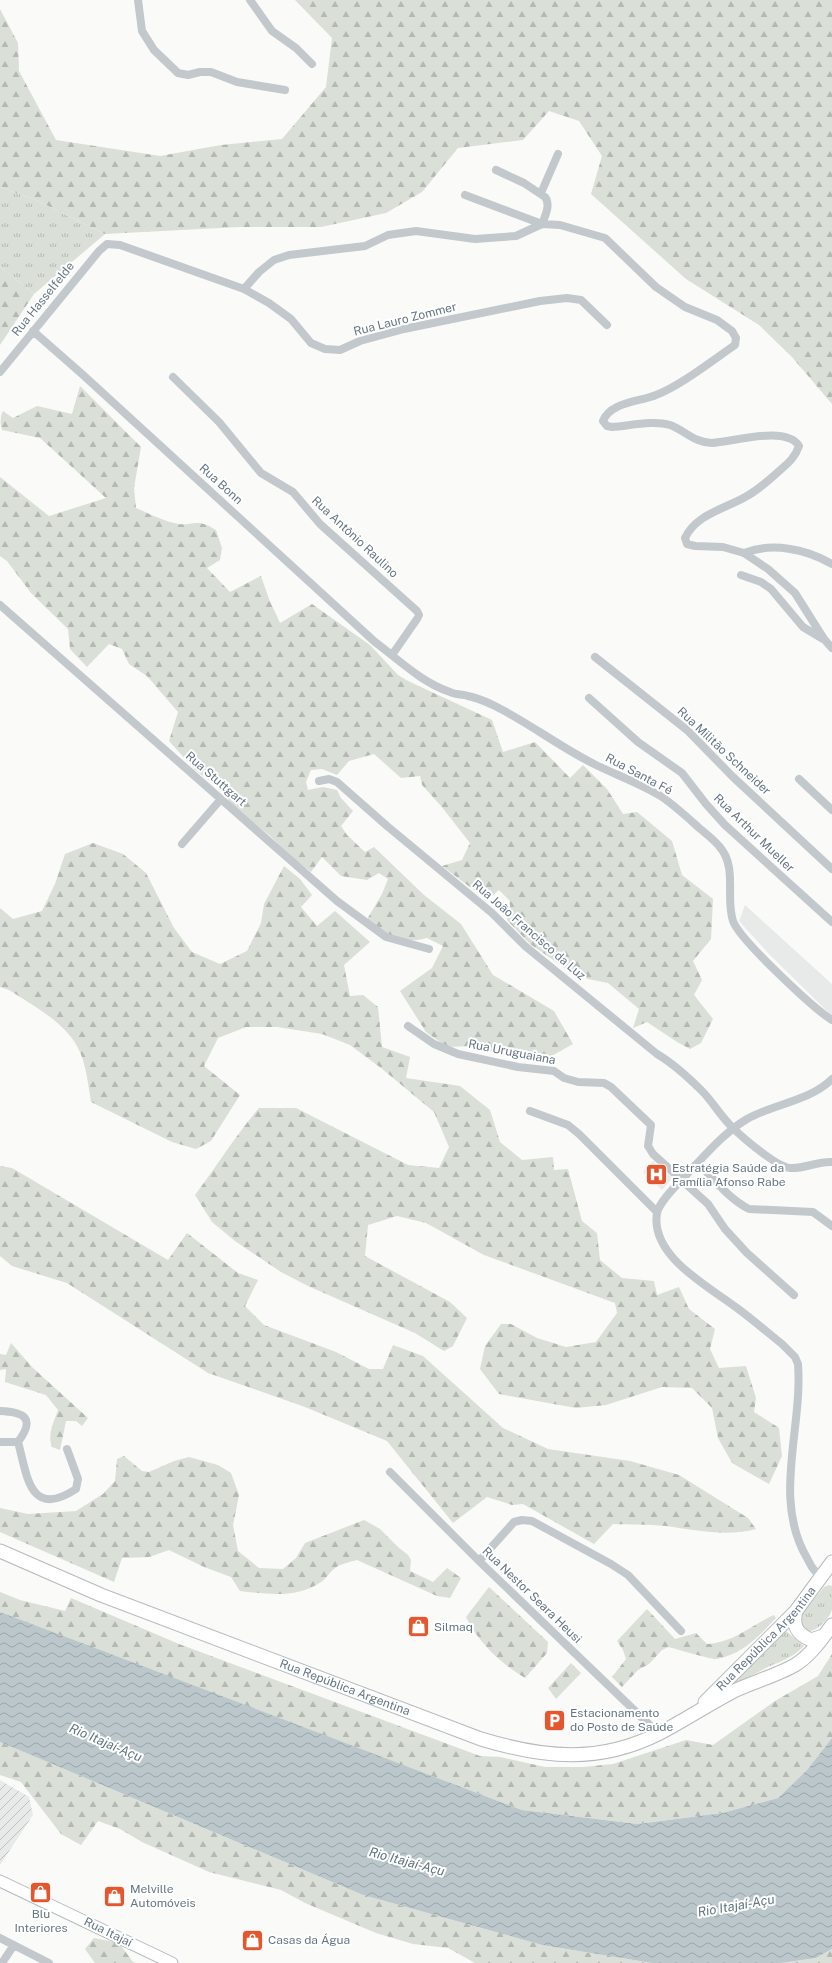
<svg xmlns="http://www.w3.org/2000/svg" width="832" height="1963" font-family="'Public Sans',sans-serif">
  <defs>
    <pattern id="industrial-furrows" width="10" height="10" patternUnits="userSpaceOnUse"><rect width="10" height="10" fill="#e8e9e9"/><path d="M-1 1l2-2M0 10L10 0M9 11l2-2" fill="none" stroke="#c0c1c2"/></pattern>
    <pattern id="grass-tufts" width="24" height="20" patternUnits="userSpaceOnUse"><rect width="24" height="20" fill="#dadfd7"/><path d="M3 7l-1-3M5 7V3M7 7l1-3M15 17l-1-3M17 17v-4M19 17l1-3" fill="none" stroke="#b4b9b4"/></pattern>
    <pattern id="forest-firs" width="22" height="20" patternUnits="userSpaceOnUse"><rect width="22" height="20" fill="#dadfd7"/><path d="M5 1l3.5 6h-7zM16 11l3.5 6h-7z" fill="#b4b9b4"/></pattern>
    <pattern id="water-waves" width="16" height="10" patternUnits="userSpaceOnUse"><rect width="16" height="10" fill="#bbc7cb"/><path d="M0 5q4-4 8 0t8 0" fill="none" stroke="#9ca6aa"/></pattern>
  </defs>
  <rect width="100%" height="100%" fill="#fafaf8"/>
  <path fill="#e8e9e9" d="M 745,905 L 832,984 L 832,1016 L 769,954 L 739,921 Z
    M 653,1161 L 672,1178 L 662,1190 L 643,1172 Z"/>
  <path fill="url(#industrial-furrows)" d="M 0,1780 L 29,1797 L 33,1815 L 0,1865 Z"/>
  <path fill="url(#grass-tufts)" d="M 0,187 L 36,200 L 105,234 L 34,294 L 0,267 Z
    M 829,1585 L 832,1586 C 832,1593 832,1602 832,1609 C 830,1618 816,1633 807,1631 L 800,1623 L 800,1617 L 824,1587 Z
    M 786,1631 L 804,1646 C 790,1660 780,1661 764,1669 C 750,1676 738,1684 724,1689 Z"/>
  <path fill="url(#forest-firs)" d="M 295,0 L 832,0 L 832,404 L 792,357 L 759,325 L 686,279 L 591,194 L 602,156 L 579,121 L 549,111 L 523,140 L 458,148 L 422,192 L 386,213 L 321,227 L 239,227 L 105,234 L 36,200 L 0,187 L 0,9 L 18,43 L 19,71 L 56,140 L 160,156 L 221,145 L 282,139 L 326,87 L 332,38 Z
    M 0,267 L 34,294 L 0,345 Z
    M 80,386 L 141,447 L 134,488 L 136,508 C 148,513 161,520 174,523 C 191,528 195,516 216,530 L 222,548 L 220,560 L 207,568 L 230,592 L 261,576 L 269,599 L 280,623 L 312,604 L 370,645 L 398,675 L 408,681 L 492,720 L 503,752 L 535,742 L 570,778 L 583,765 L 607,789 L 623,814 L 637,812 L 672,841 L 682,875 L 713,899 L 711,939 L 693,961 L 702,980 L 694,995 L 713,1019 L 701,1043 L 690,1049 L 677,1042 L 647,1022 L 633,1028 L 639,1009 L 608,983 L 588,979 L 565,968 L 530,944 L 507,920 L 510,901 L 499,890 L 487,900 L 442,866 L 462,860 L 470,843 L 441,806 L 422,785 L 420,776 L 401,778 L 374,754 L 349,761 L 337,775 L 322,769 L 311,770 L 306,782 L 308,790 L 323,787 L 337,790 L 341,798 L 353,811 L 341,826 L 347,835 L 365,852 L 374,847 L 424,895 L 461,924 L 493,975 L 554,1011 L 573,1044 L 539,1063 L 517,1059 L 471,1046 L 447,1047 L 426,1032 L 400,991 L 432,968 L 443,946 L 427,938 C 402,945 386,935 366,921 L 382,894 L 388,879 L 379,873 L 367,880 L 341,876 L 322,857 L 311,872 L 294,859 L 269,835 L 233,807 L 222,790 L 195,770 L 169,741 L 178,712 L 147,676 L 129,664 L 122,649 L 109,644 L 87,667 L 70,649 L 68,629 L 31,593 L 7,561 L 0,556 L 0,477 L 49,516 L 106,498 L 40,438 L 2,430 C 0,425 0,416 3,411 L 13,418 L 37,406 L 72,414 Z
    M 93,843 L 123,854 L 146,873 L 174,928 L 192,952 L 220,964 L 247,951 L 261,923 L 264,904 L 284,866 L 300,879 L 312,895 L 301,907 L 317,926 L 335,911 L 370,942 L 344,965 L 350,996 L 363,995 L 378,1007 L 382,1047 L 410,1057 L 406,1078 L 460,1086 L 490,1110 L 500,1142 L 522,1160 L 553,1157 L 554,1170 L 568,1169 L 582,1221 L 597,1233 L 600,1260 L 622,1278 L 654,1281 L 657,1295 L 679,1287 L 689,1309 L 715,1329 L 710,1349 L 719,1368 L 746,1366 L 756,1398 L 754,1412 L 779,1428 L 782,1456 L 769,1484 L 732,1463 L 718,1438 L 712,1408 L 692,1388 L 662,1387 L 606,1405 L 576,1408 L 499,1394 L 480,1369 L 485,1346 L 501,1324 L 511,1324 L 537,1338 L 566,1347 L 596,1342 L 617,1313 L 615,1303 L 484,1255 L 426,1223 L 397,1216 L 368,1225 L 365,1256 L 450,1302 L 467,1318 L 453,1346 L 444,1351 L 415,1333 L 308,1286 L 281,1272 L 235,1241 L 212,1222 L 195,1195 C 217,1166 236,1135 259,1108 L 296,1108 L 408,1165 L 439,1168 L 449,1147 L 434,1112 L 381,1068 L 350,1045 L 322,1034 L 277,1027 L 246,1027 L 218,1038 L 204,1066 L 240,1095 L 211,1141 L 196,1149 L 172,1142 L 91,1102 C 88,1084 86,1062 77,1046 C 64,1022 31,1004 9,990 L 0,987 L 0,908 L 13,919 L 42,911 L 55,884 L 65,854 Z
    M 0,1166 L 12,1168 L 168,1260 L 187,1233 L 238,1273 L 258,1280 L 245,1306 L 264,1325 L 336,1352 L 369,1369 L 383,1369 L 393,1345 L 423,1356 L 503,1428 L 548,1449 L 630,1461 L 679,1475 L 748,1518 L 756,1529 C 727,1537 695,1530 666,1526 C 648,1524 630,1525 613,1524 L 594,1544 L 523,1504 L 512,1505 L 487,1497 L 453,1523 L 387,1441 L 305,1407 L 208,1373 L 67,1283 L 12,1266 L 0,1256 Z
    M 11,1343 L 32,1367 L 88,1418 L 82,1426 L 76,1421 L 66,1421 L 60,1450 L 52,1447 C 47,1434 54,1422 58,1410 L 46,1395 L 5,1382 L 6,1369 L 0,1370 L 0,1354 L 6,1355 Z
    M 124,1456 L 142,1471 L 149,1472 L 174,1461 L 189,1457 L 218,1465 L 231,1473 L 239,1495 L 233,1525 L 238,1551 L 259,1568 L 283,1569 L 296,1558 L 305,1543 L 364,1520 L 380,1529 L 398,1547 L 408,1555 L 411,1560 L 410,1571 L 433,1582 L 447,1568 L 461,1578 L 450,1598 L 437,1596 L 357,1560 C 350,1562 339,1564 334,1569 C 329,1573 326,1579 321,1582 C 296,1599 267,1594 240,1591 L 231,1577 L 204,1567 L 169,1550 L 149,1557 L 122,1558 L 114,1582 L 0,1532 L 0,1508 L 28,1514 L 76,1511 L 103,1494 L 115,1481 L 117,1459 Z
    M 489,1587 L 548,1642 L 547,1653 L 525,1678 C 501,1664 478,1642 466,1617 Z
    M 0,1592 L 20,1600 L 65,1611 L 71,1598 L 179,1644 L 480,1756 L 500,1757 L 545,1767 L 583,1767 L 613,1764 L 686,1740 L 713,1745 L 775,1701 L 818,1676 L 832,1654 L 832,1738 L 807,1770 L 778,1798 L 722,1813 L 638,1824 L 522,1810 L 14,1618 L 0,1612 Z
    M 647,1609 L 675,1639 L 696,1633 L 707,1644 C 735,1642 749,1626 774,1615 L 776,1618 C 759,1636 742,1655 716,1659 C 709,1659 677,1649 668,1647 L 662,1650 L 649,1664 L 638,1670 L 622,1687 L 612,1677 L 626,1659 L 623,1650 L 617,1641 Z
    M 571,1663 L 581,1673 L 556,1699 L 548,1688 Z
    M 0,1742 L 363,1895 L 542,1945 L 652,1963 L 475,1963 L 448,1948 L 413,1944 L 376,1933 L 305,1903 L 281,1890 L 209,1872 L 142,1842 L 120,1829 L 98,1821 L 81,1845 L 61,1834 L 21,1782 L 0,1775 Z
    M 94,1938 L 119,1943 L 133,1962 L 136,1963 L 95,1963 L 85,1949 Z
    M 832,1949 L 832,1963 L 781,1963 L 816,1958 Z"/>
  <path fill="url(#water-waves)" d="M 0,1612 L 522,1810 L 638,1824 L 722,1813 L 778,1798 L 807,1770 L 832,1738 L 832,1949 L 816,1958 L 781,1963 L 652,1963 L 542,1945 L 363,1895 L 0,1742 Z"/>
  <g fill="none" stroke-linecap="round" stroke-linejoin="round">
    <defs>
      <path id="secondary" d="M 0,1881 L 172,1963"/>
      <g id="primary">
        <path id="s1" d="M 0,1551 L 101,1595 L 481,1739 C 544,1758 599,1764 660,1733 C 685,1720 709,1704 734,1691 C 753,1682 778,1675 795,1665 C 810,1656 822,1639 832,1625"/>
        <path d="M 796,1611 C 792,1626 797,1634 811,1640 L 823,1636"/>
        <path id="s2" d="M 705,1702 L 796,1611 L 832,1562"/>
      </g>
    </defs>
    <use href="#secondary" stroke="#b3babf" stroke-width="13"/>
    <use href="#primary" stroke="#b5babe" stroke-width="15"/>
    <path stroke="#c3c8cc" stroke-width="8" d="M 138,0 L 142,31 L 154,50 L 178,73 L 188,75 L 200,72 L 211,72 L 237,82 L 285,90
      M 250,0 L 272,31 L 296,48 L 312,64
      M 496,170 L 524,183 L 545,197 C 551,205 545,216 542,224
      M 541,193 L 558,154
      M 465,195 L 542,224
      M 244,289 L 259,272 L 274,260 L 289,255 L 365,246 L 388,235 L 416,231 L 475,239 L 516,236 L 542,224 L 560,225 L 605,238 L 656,287 L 685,307 L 717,320 L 732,331 L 736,338 L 735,345 C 713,360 680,386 656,395 C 639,402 610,402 603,421 L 607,426 L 612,427 C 629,426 653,420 670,425 C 684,430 695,443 712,443 C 733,442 786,425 799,446 C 795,458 787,464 778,472 C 768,481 758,490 747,496 C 725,509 696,514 685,538 L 687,544 L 695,546 L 723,547 L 744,553 L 768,569 L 795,593 L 824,639 L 832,648
      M 33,331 L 82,374 L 375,642 C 399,660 421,682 450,692 C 456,695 462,694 468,696 C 477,698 487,702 495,706 C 529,723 560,747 594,764 C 616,775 639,783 659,795 C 673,804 686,816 698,827 C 705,833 713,839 719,846 C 738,867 725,897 733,921 C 739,939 814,1009 832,1020
      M 0,372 L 99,251 L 107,244 L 120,245 L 244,289 L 269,303 L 291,319 L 311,343 L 325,349 L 340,350 L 360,341 L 404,329 L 540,301 L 567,298 L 581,300 L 607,325
      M 173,377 L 219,422 L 261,473 L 293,492 L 320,524 L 417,611 L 419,615 L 417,619 L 392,655
      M 744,553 C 772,542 806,549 832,564
      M 741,575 L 761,582 L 771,589 L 803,627 L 823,639
      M 0,605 L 337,901 L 386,937 L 429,949
      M 595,657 L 687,730 L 733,777 L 832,869
      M 589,698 L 638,742 L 682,773 L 706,804 L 725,825 L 832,922
      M 799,779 L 832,810
      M 319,781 L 329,779 L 337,782 L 387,826 L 492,913 L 525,946 L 657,1054 C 674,1064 688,1077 702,1091 C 713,1102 721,1117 733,1128 C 743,1138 777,1167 790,1168 C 804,1169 818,1161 832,1162
      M 182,844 L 221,799
      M 408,1026 L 434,1044 L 458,1054 L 518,1067 L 554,1071 L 564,1078 L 578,1082 L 604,1083 L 611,1087 L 651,1125 L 648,1146 L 653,1154 L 708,1204 L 725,1229 L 747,1253 L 794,1295
      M 530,1111 L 568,1125 L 579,1134 L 657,1212
      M 698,1163 C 714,1179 729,1199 749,1209 L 813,1212 L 832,1226
      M 0,1411 C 24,1412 36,1418 18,1442 L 0,1442
      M 18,1442 C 27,1474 29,1520 76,1489 L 78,1479 L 67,1449
      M 390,1472 L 479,1561 L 659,1734
      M 479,1561 L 514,1522 L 522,1520 L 532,1521 L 611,1564 L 628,1575 L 681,1631
      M 822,1577 C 814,1572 811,1566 807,1558 C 772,1499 803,1428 798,1364 L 795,1357 L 782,1344 C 767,1332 752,1319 737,1308 C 708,1286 650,1256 657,1213 C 660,1200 680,1182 689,1172 C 707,1153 725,1132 747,1119 C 773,1104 810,1101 832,1079
      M 0,1938 L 49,1963
      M 2,1963 L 14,1945"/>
    <use href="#secondary" stroke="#fff" stroke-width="11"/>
    <use href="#primary" stroke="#fff" stroke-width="13"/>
  </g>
  <defs>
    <symbol id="hospital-square" viewBox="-11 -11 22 22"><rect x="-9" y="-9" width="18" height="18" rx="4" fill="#e4572e" stroke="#fff"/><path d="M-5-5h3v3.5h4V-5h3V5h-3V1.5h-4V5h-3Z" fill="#fff"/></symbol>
    <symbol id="shop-square" viewBox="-11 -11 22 22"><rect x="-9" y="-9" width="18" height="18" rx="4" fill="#e4572e" stroke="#fff"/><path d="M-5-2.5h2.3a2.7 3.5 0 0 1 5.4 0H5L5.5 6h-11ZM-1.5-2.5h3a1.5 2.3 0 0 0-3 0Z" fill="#fff"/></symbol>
    <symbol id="parking-square" viewBox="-11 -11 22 22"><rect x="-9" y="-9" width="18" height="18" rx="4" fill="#e4572e" stroke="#fff"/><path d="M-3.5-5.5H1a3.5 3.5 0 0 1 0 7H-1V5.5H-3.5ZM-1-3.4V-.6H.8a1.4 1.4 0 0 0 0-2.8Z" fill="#fff"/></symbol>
  </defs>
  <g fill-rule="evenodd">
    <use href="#hospital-square" x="644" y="1162" width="25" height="25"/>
    <use href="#shop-square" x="406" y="1614" width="25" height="25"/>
    <use href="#parking-square" x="542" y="1708" width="25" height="25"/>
    <use href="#shop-square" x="28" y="1880" width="25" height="25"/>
    <use href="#shop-square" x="102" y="1884" width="25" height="25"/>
    <use href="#shop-square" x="240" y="1928" width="25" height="25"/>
  </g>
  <g text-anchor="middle" stroke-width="4" stroke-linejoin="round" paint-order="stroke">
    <g font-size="12" fill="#657683" stroke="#fff">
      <text transform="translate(43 299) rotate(-51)" y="4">Rua Hasselfelde</text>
      <text transform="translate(405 319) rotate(-14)" y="4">Rua Lauro Zommer</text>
      <text transform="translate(221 484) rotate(42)" y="4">Rua Bonn</text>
      <text transform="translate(355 537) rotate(43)" y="4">Rua Antônio Raulino</text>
      <text transform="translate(724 751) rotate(43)" y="4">Rua Militão Schneider</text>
      <text transform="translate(639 774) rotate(28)" y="4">Rua Santa Fé</text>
      <text transform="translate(216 779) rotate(41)" y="4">Rua Stuttgart</text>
      <text transform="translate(754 833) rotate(44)" y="4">Rua Arthur Mueller</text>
      <text transform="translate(529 930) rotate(41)" y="4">Rua João Francisco da Luz</text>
      <text transform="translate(512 1052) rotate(11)" y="4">Rua Uruguaiana</text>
      <text transform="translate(532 1595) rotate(44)" y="4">Rua Nestor Seara Heusi</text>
      <text dy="4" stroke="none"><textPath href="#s2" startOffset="88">Rua República Argentina</textPath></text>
      <text dy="4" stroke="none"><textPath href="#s1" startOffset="371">Rua República Argentina</textPath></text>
      <text transform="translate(108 1932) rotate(26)" y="4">Rua Itajaí</text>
    </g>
    <g font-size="12" fill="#657683" stroke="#fff" text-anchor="start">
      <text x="672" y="1172">Estratégia Saúde da<tspan x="672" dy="14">Família Afonso Rabe</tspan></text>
      <text x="434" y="1631">Silmaq</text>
      <text x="570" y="1717">Estacionamento<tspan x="570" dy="14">do Posto de Saúde</tspan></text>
      <text x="130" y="1893">Melville<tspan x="130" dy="14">Automóveis</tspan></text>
      <text x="41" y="1918" text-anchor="middle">Blu<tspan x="41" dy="14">Interiores</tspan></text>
      <text x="268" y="1944">Casas da Água</text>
    </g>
    <g font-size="13" font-style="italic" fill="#60757c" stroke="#fff">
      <text transform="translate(106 1742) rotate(23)" y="5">Rio Itajaí-Açu</text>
      <text transform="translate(407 1861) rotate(15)" y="5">Rio Itajaí-Açu</text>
      <text transform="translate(736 1905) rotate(-10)" y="5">Rio Itajaí-Açu</text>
    </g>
  </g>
</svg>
